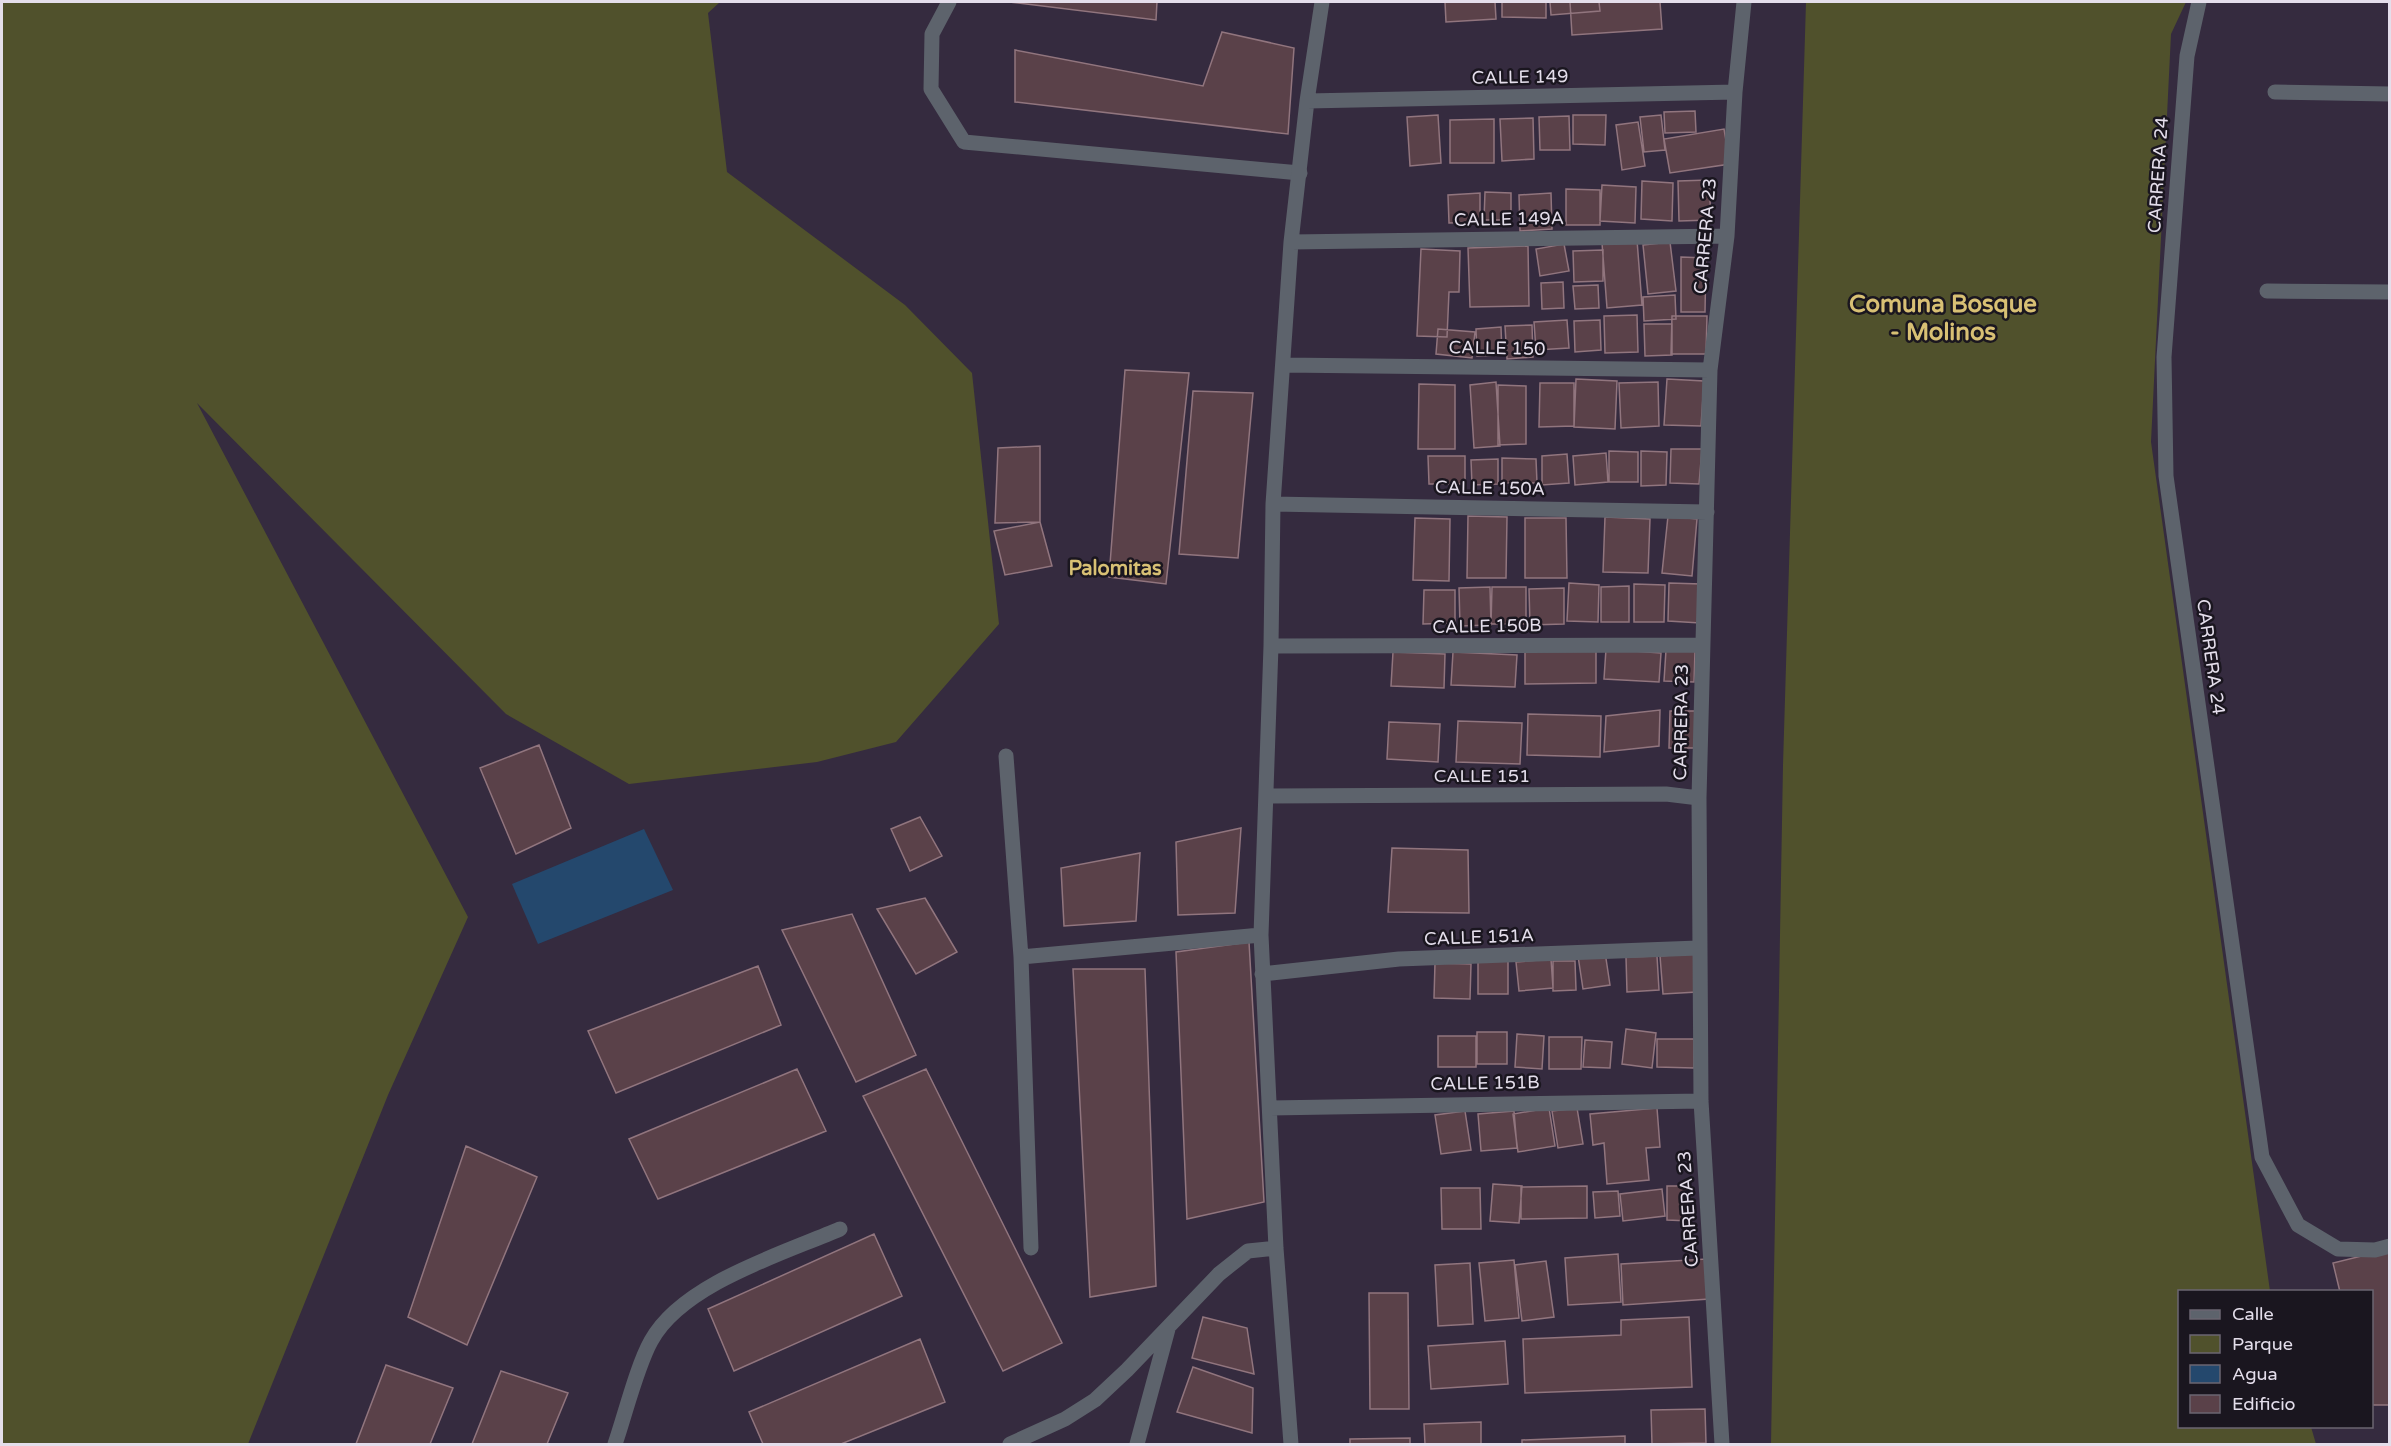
<svg xmlns="http://www.w3.org/2000/svg" width="2391" height="1446" font-family="'Varela Round',sans-serif">
  <rect width="100%" height="100%" fill="#352b3f"/>
  <path fill="#50512c" d="M 2,2 L 720,2 L 708,13 L 727,172 L 905,305 L 972,373 L 999,624 L 896,742 L 817,762 L 629,784 L 506,714 L 197,403 L 468,917 L 388,1095 L 248,1444 L 2,1444 Z
    M 1806,2 L 2186,2 L 2171,34 L 2151,442 L 2270,1291 L 2180,1292 L 2180,1426 L 2311,1427 L 2316,1444 L 1771,1444 L 1783,765 Z"/>
  <path fill="#24486d" d="M 644,829 L 673,890 L 538,944 L 512,884 Z"/>
  <path fill="#5a4149" stroke="#91757e" stroke-width="1.5" d="M 1009,2 L 1157,2 L 1156,20 Z
    M 1445,2 L 1495,2 L 1496,19 L 1446,22 Z
    M 1502,2 L 1546,2 L 1546,18 L 1502,17 Z
    M 1550,2 L 1599,2 L 1600,11 L 1551,15 Z
    M 1570,2 L 1660,2 L 1662,29 L 1572,35 Z
    M 1222,32 L 1294,48 L 1288,134 L 1015,102 L 1015,50 L 1203,86 Z
    M 1695,111 L 1696,132 L 1665,133 L 1664,112 Z
    M 1438,115 L 1441,163 L 1410,166 L 1407,117 Z
    M 1573,115 L 1606,115 L 1605,145 L 1573,144 Z
    M 1661,115 L 1665,150 L 1644,152 L 1640,117 Z
    M 1569,116 L 1570,150 L 1540,150 L 1539,117 Z
    M 1533,118 L 1534,159 L 1502,161 L 1500,119 Z
    M 1494,119 L 1494,163 L 1450,163 L 1450,120 Z
    M 1638,122 L 1645,166 L 1622,170 L 1616,125 Z
    M 1724,129 L 1730,164 L 1670,173 L 1664,139 Z
    M 1709,180 L 1711,220 L 1679,221 L 1678,181 Z
    M 1642,181 L 1673,183 L 1672,221 L 1641,219 Z
    M 1602,185 L 1636,187 L 1635,223 L 1600,221 Z
    M 1566,189 L 1600,190 L 1600,225 L 1566,225 Z
    M 1485,192 L 1511,193 L 1511,220 L 1484,220 Z
    M 1480,193 L 1480,222 L 1449,223 L 1448,195 Z
    M 1551,193 L 1552,229 L 1520,231 L 1519,195 Z
    M 1637,240 L 1642,305 L 1607,308 L 1602,243 Z
    M 1670,242 L 1676,291 L 1648,294 L 1643,245 Z
    M 1564,244 L 1569,271 L 1540,276 L 1536,249 Z
    M 1528,246 L 1529,306 L 1470,307 L 1468,248 Z
    M 1421,249 L 1460,251 L 1459,292 L 1449,292 L 1447,337 L 1417,336 Z
    M 1603,250 L 1603,281 L 1574,282 L 1573,251 Z
    M 1681,257 L 1706,258 L 1705,312 L 1681,312 Z
    M 1563,282 L 1564,308 L 1542,309 L 1541,283 Z
    M 1598,285 L 1599,308 L 1575,309 L 1573,286 Z
    M 1675,295 L 1676,319 L 1644,321 L 1643,297 Z
    M 1637,315 L 1638,352 L 1605,353 L 1604,316 Z
    M 1672,316 L 1707,316 L 1706,354 L 1671,354 Z
    M 1567,320 L 1569,348 L 1536,350 L 1534,322 Z
    M 1600,320 L 1601,350 L 1575,352 L 1574,321 Z
    M 1644,324 L 1672,324 L 1672,355 L 1645,356 Z
    M 1532,325 L 1533,357 L 1507,359 L 1505,326 Z
    M 1501,327 L 1502,355 L 1477,356 L 1476,329 Z
    M 1438,329 L 1475,332 L 1472,358 L 1436,354 Z
    M 1125,370 L 1189,373 L 1166,584 L 1109,577 Z
    M 1576,379 L 1617,381 L 1615,429 L 1574,427 Z
    M 1667,379 L 1704,381 L 1701,426 L 1664,425 Z
    M 1496,382 L 1500,446 L 1474,448 L 1470,385 Z
    M 1658,382 L 1659,426 L 1621,428 L 1619,383 Z
    M 1540,383 L 1574,383 L 1574,426 L 1539,427 Z
    M 1419,384 L 1455,385 L 1455,449 L 1418,449 Z
    M 1498,385 L 1526,386 L 1526,444 L 1498,445 Z
    M 1193,391 L 1253,393 L 1238,558 L 1179,554 Z
    M 1040,446 L 1040,522 L 995,523 L 998,448 Z
    M 1671,449 L 1702,449 L 1699,484 L 1670,483 Z
    M 1609,451 L 1638,452 L 1638,482 L 1609,482 Z
    M 1641,451 L 1667,452 L 1666,485 L 1641,486 Z
    M 1606,453 L 1608,482 L 1575,485 L 1573,456 Z
    M 1567,454 L 1569,483 L 1542,485 L 1542,456 Z
    M 1428,456 L 1465,456 L 1465,484 L 1429,484 Z
    M 1502,458 L 1536,459 L 1537,483 L 1502,483 Z
    M 1498,459 L 1498,484 L 1472,485 L 1471,460 Z
    M 1468,516 L 1507,517 L 1506,578 L 1467,578 Z
    M 1668,516 L 1697,519 L 1692,576 L 1662,573 Z
    M 1605,517 L 1650,519 L 1648,573 L 1603,572 Z
    M 1415,518 L 1450,519 L 1449,581 L 1413,580 Z
    M 1525,518 L 1566,518 L 1567,578 L 1525,578 Z
    M 1040,522 L 1052,566 L 1005,575 L 994,531 Z
    M 1569,583 L 1599,585 L 1598,622 L 1567,621 Z
    M 1669,583 L 1701,584 L 1700,623 L 1668,621 Z
    M 1634,584 L 1665,585 L 1664,622 L 1634,622 Z
    M 1629,586 L 1629,622 L 1601,622 L 1601,587 Z
    M 1490,587 L 1491,625 L 1460,626 L 1459,588 Z
    M 1492,587 L 1526,587 L 1526,624 L 1491,624 Z
    M 1564,588 L 1564,624 L 1530,625 L 1529,589 Z
    M 1424,590 L 1455,590 L 1455,623 L 1423,624 Z
    M 1606,649 L 1661,653 L 1659,682 L 1604,679 Z
    M 1525,650 L 1596,650 L 1596,683 L 1525,684 Z
    M 1666,650 L 1695,651 L 1694,682 L 1664,681 Z
    M 1393,652 L 1445,654 L 1444,688 L 1391,686 Z
    M 1453,652 L 1517,655 L 1515,687 L 1451,685 Z
    M 1660,710 L 1659,746 L 1604,752 L 1606,716 Z
    M 1670,711 L 1696,711 L 1696,748 L 1669,748 Z
    M 1528,714 L 1601,716 L 1600,757 L 1527,755 Z
    M 1458,721 L 1522,723 L 1520,764 L 1456,762 Z
    M 1389,722 L 1440,724 L 1438,762 L 1387,759 Z
    M 539,745 L 571,828 L 516,854 L 480,768 Z
    M 920,817 L 942,856 L 910,871 L 891,829 Z
    M 1241,828 L 1235,913 L 1178,915 L 1176,842 Z
    M 1392,848 L 1468,850 L 1469,913 L 1388,912 Z
    M 1140,853 L 1136,921 L 1064,926 L 1061,868 Z
    M 925,898 L 957,952 L 916,974 L 877,909 Z
    M 852,914 L 916,1055 L 856,1082 L 782,930 Z
    M 1249,942 L 1264,1202 L 1187,1219 L 1176,952 Z
    M 1605,952 L 1610,985 L 1583,989 L 1578,956 Z
    M 1694,953 L 1697,992 L 1663,994 L 1660,956 Z
    M 1657,956 L 1659,990 L 1627,992 L 1626,957 Z
    M 1478,959 L 1508,960 L 1508,994 L 1478,994 Z
    M 1551,959 L 1553,988 L 1519,991 L 1516,962 Z
    M 1553,961 L 1575,961 L 1576,990 L 1553,991 Z
    M 1435,963 L 1471,964 L 1470,999 L 1434,998 Z
    M 758,966 L 781,1025 L 616,1093 L 588,1031 Z
    M 1073,969 L 1145,969 L 1156,1286 L 1090,1297 Z
    M 1626,1029 L 1656,1033 L 1652,1068 L 1622,1064 Z
    M 1477,1032 L 1507,1032 L 1507,1064 L 1477,1064 Z
    M 1517,1034 L 1544,1036 L 1542,1069 L 1515,1067 Z
    M 1438,1036 L 1476,1036 L 1476,1067 L 1438,1067 Z
    M 1549,1037 L 1582,1037 L 1581,1069 L 1549,1069 Z
    M 1657,1039 L 1694,1039 L 1694,1068 L 1657,1067 Z
    M 1585,1040 L 1612,1042 L 1610,1068 L 1583,1067 Z
    M 797,1069 L 826,1131 L 658,1199 L 629,1139 Z
    M 926,1069 L 1062,1343 L 1003,1371 L 863,1096 Z
    M 1549,1108 L 1555,1146 L 1518,1152 L 1513,1114 Z
    M 1577,1108 L 1583,1144 L 1558,1148 L 1552,1111 Z
    M 1657,1108 L 1660,1147 L 1646,1148 L 1649,1180 L 1607,1184 L 1604,1143 L 1593,1145 L 1590,1114 Z
    M 1465,1111 L 1471,1150 L 1441,1154 L 1435,1115 Z
    M 1514,1111 L 1517,1148 L 1481,1151 L 1478,1114 Z
    M 466,1146 L 537,1177 L 467,1345 L 408,1317 Z
    M 1493,1184 L 1522,1186 L 1519,1223 L 1490,1221 Z
    M 1587,1186 L 1587,1218 L 1521,1219 L 1521,1187 Z
    M 1667,1186 L 1690,1186 L 1690,1221 L 1667,1220 Z
    M 1441,1188 L 1480,1188 L 1481,1229 L 1442,1229 Z
    M 1662,1189 L 1665,1216 L 1623,1221 L 1620,1194 Z
    M 1618,1191 L 1620,1216 L 1595,1218 L 1593,1192 Z
    M 874,1234 L 902,1296 L 734,1371 L 708,1309 Z
    M 2390,1249 L 2390,1405 L 2372,1405 L 2372,1292 L 2340,1292 L 2333,1263 Z
    M 1618,1254 L 1621,1302 L 1568,1305 L 1565,1258 Z
    M 1707,1259 L 1709,1299 L 1623,1305 L 1621,1264 Z
    M 1514,1260 L 1519,1318 L 1485,1321 L 1479,1263 Z
    M 1546,1261 L 1554,1317 L 1522,1321 L 1515,1265 Z
    M 1470,1263 L 1473,1324 L 1438,1326 L 1435,1265 Z
    M 1369,1293 L 1408,1293 L 1409,1409 L 1370,1409 Z
    M 1203,1317 L 1247,1328 L 1254,1374 L 1192,1358 Z
    M 1689,1317 L 1692,1387 L 1525,1393 L 1523,1339 L 1621,1335 L 1621,1320 Z
    M 920,1339 L 945,1402 L 841,1444 L 763,1444 L 749,1412 Z
    M 1505,1341 L 1508,1384 L 1431,1389 L 1428,1346 Z
    M 386,1365 L 453,1388 L 430,1444 L 356,1444 Z
    M 1193,1367 L 1253,1388 L 1252,1433 L 1177,1412 Z
    M 501,1371 L 568,1393 L 547,1444 L 472,1444 Z
    M 1705,1409 L 1706,1443 L 1652,1444 L 1651,1410 Z
    M 1481,1422 L 1481,1444 L 1425,1444 L 1424,1424 Z
    M 1625,1436 L 1625,1444 L 1522,1444 L 1522,1440 Z
    M 1410,1438 L 1410,1444 L 1350,1444 L 1350,1439 Z"/>
  <g fill="none" stroke-linecap="round" stroke-linejoin="round">
    <path stroke="#5d636c" stroke-width="15" d="M 949,2 L 932,34 L 931,89 L 964,142 L 1300,173"/>
    <path stroke="#5d636c" stroke-width="15" d="M 2199,2 L 2187,56 L 2164,357 L 2166,476 L 2262,1157 L 2298,1225 L 2338,1249 L 2375,1250 L 2390,1246
      M 2275,92 L 2390,94
      M 1307,101 L 1735,92
      M 1291,242 L 1727,236
      M 2267,291 L 2390,292
      M 1283,365 L 1710,370
      M 1273,504 L 1707,512
      M 1271,646 L 1702,645
      M 1006,756 L 1021,957
      M 1266,796 L 1666,794 L 1699,798
      M 1262,974 L 1399,959 L 1698,948
      M 1270,1108 L 1701,1101
      M 1031,1248 L 1021,957 L 1261,935
      M 615,1444 C 625,1415 637,1366 651,1341 C 682,1284 782,1254 840,1229
      M 1010,1444 L 1065,1419 L 1095,1400 L 1127,1370 L 1219,1274 L 1248,1251 L 1276,1248
      M 1137,1444 L 1168,1329
      M 1291,1444 L 1276,1248 L 1261,935 L 1271,646 L 1273,504 L 1291,242 L 1307,101 L 1322,2
      M 1722,1444 L 1701,1101 L 1699,798 L 1710,370 L 1727,236 L 1735,92 L 1744,2"/>
  </g>
  <g text-anchor="middle" stroke-width="5" stroke-linejoin="round" paint-order="stroke">
    <g font-size="18" fill="#e4deeb" stroke="#1a161f">
      <text transform="translate(1520 77) rotate(-1)" y="6">CALLE 149</text>
      <text transform="translate(2158 175) rotate(-86)" y="6">CARRERA 24</text>
      <text transform="translate(1509 219) rotate(-1)" y="6">CALLE 149A</text>
      <text transform="translate(1705 236) rotate(-85)" y="6">CARRERA 23</text>
      <text transform="translate(1497 348) rotate(1)" y="6">CALLE 150</text>
      <text transform="translate(1490 488) rotate(1)" y="6">CALLE 150A</text>
      <text transform="translate(1487 626) rotate(-1)" y="6">CALLE 150B</text>
      <text transform="translate(2211 657) rotate(82)" y="6">CARRERA 24</text>
      <text transform="translate(1681 722) rotate(-89)" y="6">CARRERA 23</text>
      <text x="1482" y="782">CALLE 151</text>
      <text transform="translate(1479 937) rotate(-2)" y="6">CALLE 151A</text>
      <text transform="translate(1485 1083) rotate(-1)" y="6">CALLE 151B</text>
      <text transform="translate(1688 1209) rotate(-94)" y="6">CARRERA 23</text>
    </g>
    <g font-size="20" font-weight="bold" fill="#d8c074" stroke="#1a161f">
      <text x="1115" y="575">Palomitas</text>
    </g>
    <g font-size="24" font-weight="bold" fill="#d8c074" stroke="#1a161f">
      <text x="1943" y="312">Comuna Bosque<tspan x="1943" dy="28">- Molinos</tspan></text>
    </g>
  </g>
  <rect width="2391" height="1446" fill="none" stroke="#e4deeb" stroke-width="6"/>
  <rect x="2178" y="1290" width="195" height="138" fill="#1a161f" stroke="#6b6671" stroke-width="1.5"/>
  <rect x="2190" y="1310" width="30" height="9" fill="#5d636c" stroke="#6b6671" stroke-width="1.5"/>
  <text x="2232" y="1320" font-size="18" fill="#e4deeb">Calle</text>
  <rect x="2190" y="1335" width="30" height="18" fill="#50512c" stroke="#6b6671" stroke-width="1.5"/>
  <text x="2232" y="1350" font-size="18" fill="#e4deeb">Parque</text>
  <rect x="2190" y="1365" width="30" height="18" fill="#24486d" stroke="#6b6671" stroke-width="1.5"/>
  <text x="2232" y="1380" font-size="18" fill="#e4deeb">Agua</text>
  <rect x="2190" y="1395" width="30" height="18" fill="#5a4149" stroke="#6b6671" stroke-width="1.5"/>
  <text x="2232" y="1410" font-size="18" fill="#e4deeb">Edificio</text>
</svg>
